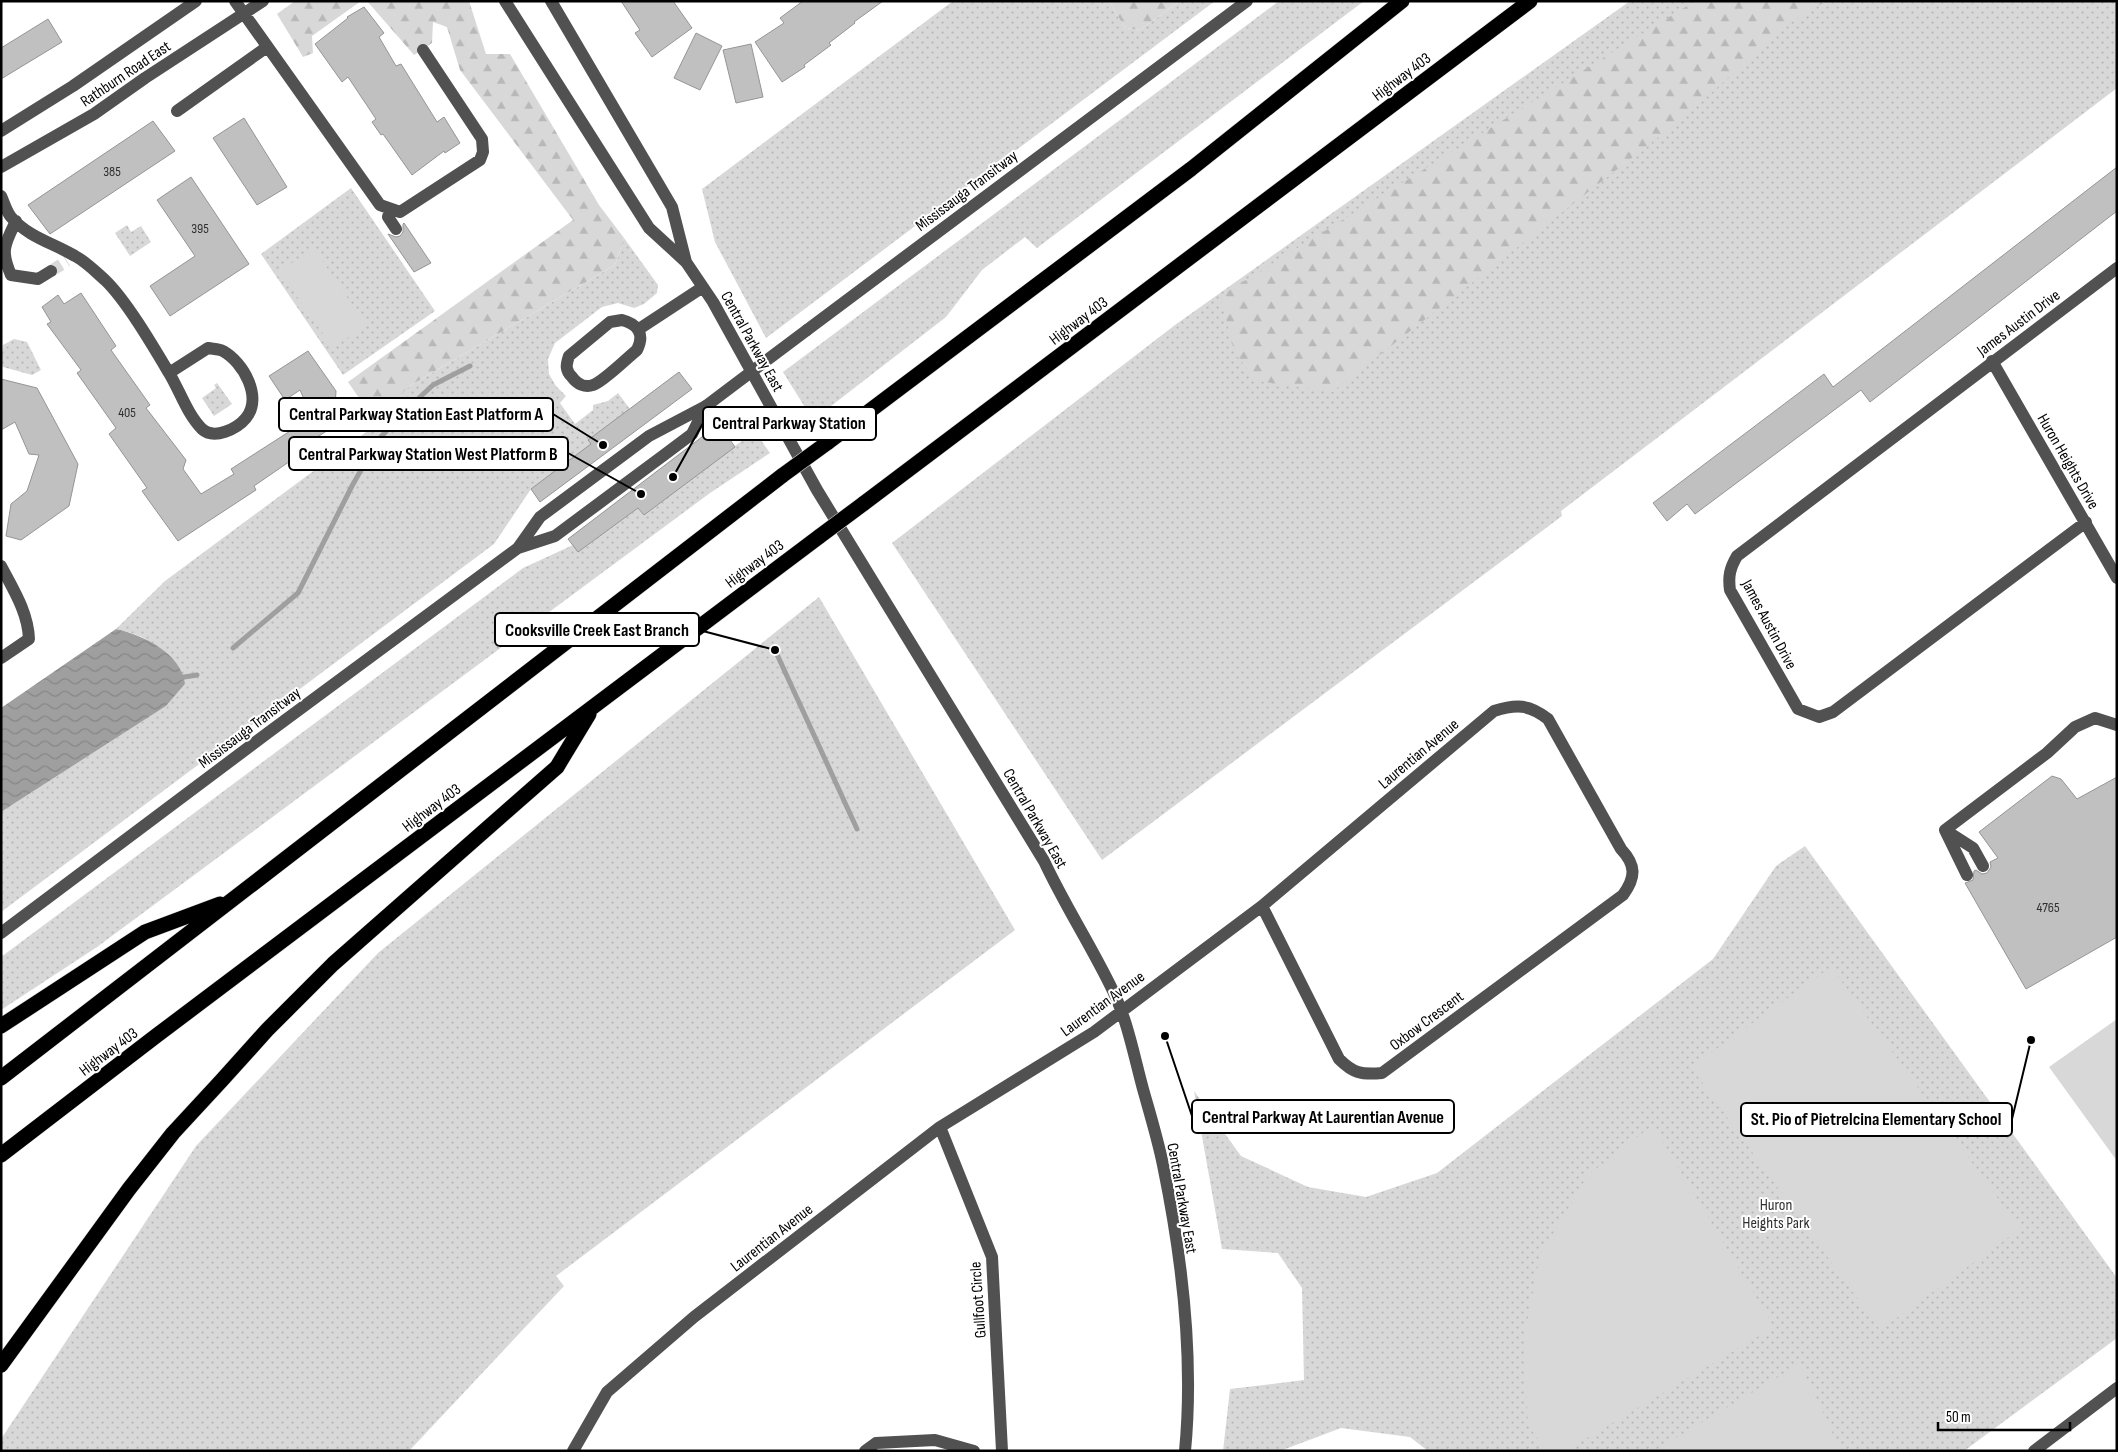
<svg xmlns="http://www.w3.org/2000/svg" width="2118" height="1452" font-family="'Sofia Sans Condensed',sans-serif">
  <defs>
    <pattern id="grass-dots" width="8" height="8" patternUnits="userSpaceOnUse" patternTransform="scale(1.25)"><rect width="8" height="8" fill="#d8d8d8"/><path d="M2 2h.1M6 6h.1" fill="none" stroke="#b8b8b8" stroke-width="1.8" stroke-linecap="round"/></pattern>
    <pattern id="forest-firs" width="22" height="20" patternUnits="userSpaceOnUse" patternTransform="scale(1.25)"><rect width="22" height="20" fill="#d8d8d8"/><path d="M5 1l3.5 6h-7zM16 11l3.5 6h-7z" fill="#b8b8b8"/></pattern>
    <pattern id="water-waves" width="16" height="10" patternUnits="userSpaceOnUse" patternTransform="scale(1.25)"><rect width="16" height="10" fill="#9f9f9f"/><path d="M0 5q4-4 8 0t8 0" fill="none" stroke="#878787"/></pattern>
  </defs>
  <rect width="100%" height="100%" fill="#fff"/>
  <path fill="url(#grass-dots)" d="M 953,1 L 1109,1 L 1125,28 L 1140,30 L 1180,1 L 1215,1 L 766,338 L 715,242 L 702,189 Z
    M 1279,1 L 1364,1 L 1037,248 L 1025,237 L 982,270 L 946,317 L 813,420 L 783,372 Z
    M 1630,1 L 2117,1 L 2117,88 L 1561,511 L 1562,516 L 1102,860 L 892,543 L 1175,325 Z
    M 351,188 L 435,311 L 343,375 L 261,254 Z
    M 127,225 L 131,232 L 141,226 L 151,242 L 130,256 L 115,233 Z
    M 624,238 L 658,285 L 657,293 L 644,304 L 634,308 L 618,303 L 602,307 L 555,343 L 548,359 L 549,374 L 556,386 L 566,396 L 560,403 L 575,424 L 593,410 L 593,405 L 608,401 L 618,393 L 630,409 L 588,440 L 591,445 L 531,489 L 494,544 L 1,912 L 1,812 L 166,706 L 185,684 C 165,650 156,638 116,629 L 165,581 L 377,424 L 408,387 L 615,265 Z
    M 14,339 L 27,342 L 41,370 L 32,375 L 3,367 L 1,362 L 3,345 Z
    M 217,383 L 232,404 L 214,416 L 202,398 L 216,388 L 214,385 Z
    M 753,437 L 760,439 L 770,453 L 710,493 L 97,947 L 1,1010 L 1,957 L 523,568 L 573,545 L 578,552 L 638,508 L 644,515 L 743,440 Z
    M 819,597 L 1015,930 L 556,1276 L 564,1286 L 409,1451 L 1,1451 L 1,1439 L 196,1146 L 378,953 Z
    M 1805,846 L 2117,1278 L 2117,1338 L 1964,1451 L 1428,1451 L 1410,1437 L 1341,1428 L 1280,1451 L 1223,1451 L 1230,1389 L 1304,1380 L 1302,1288 L 1278,1253 L 1222,1249 L 1194,1091 L 1241,1156 L 1308,1187 L 1366,1197 L 1437,1173 L 1713,959 L 1776,866 Z"/>
  <path fill="url(#forest-firs)" d="M 295,1 L 361,1 L 312,36 L 313,53 L 303,57 L 277,14 Z
    M 367,1 L 469,1 L 486,54 L 510,54 L 599,205 L 624,238 L 615,265 L 408,387 L 377,424 L 348,382 L 573,220 L 460,70 L 447,27 L 433,22 L 432,43 L 414,55 Z
    M 1109,1 L 1180,1 L 1140,30 L 1125,28 Z
    M 1695,1 L 1826,1 L 1787,25 L 1683,118 L 1332,392 L 1258,381 L 1235,354 L 1220,296 Z"/>
  <path fill="#d8d8d8" d="M 313,247 L 366,325 L 333,348 L 280,272 Z
    M 1831,967 L 2020,1229 L 1880,1330 L 1691,1067 Z
    M 2117,1019 L 2117,1161 L 2049,1067 Z
    M 1653,1125 L 1774,1327 L 1565,1451 L 1546,1451 L 1528,1425 L 1524,1338 L 1540,1255 L 1588,1175 Z
    M 1800,1364 L 1841,1451 L 1654,1451 Z"/>
  <path fill="url(#water-waves)" d="M 116,629 C 143,635 181,653 185,684 L 166,706 L 1,812 L 1,708 Z"/>
  <g fill="none" stroke-linecap="round" stroke-linejoin="round">
    <path stroke="#9f9f9f" stroke-width="5" d="M 233,648 L 298,593 L 352,486 L 378,440 L 405,411 L 433,385 L 470,366
      M 775,650 L 857,829
      M 178,678 L 197,675"/>
  </g>
  <path fill="#c0c0c0" stroke="#959595" d="M 621,1 L 673,1 L 692,28 L 652,57 L 635,33 L 640,30 Z
    M 803,1 L 883,1 L 854,22 L 855,23 L 829,43 L 831,45 L 804,65 L 805,67 L 782,82 L 755,42 L 784,23 L 780,18 Z
    M 364,7 L 384,33 L 379,37 L 396,66 L 401,64 L 437,122 L 444,117 L 460,143 L 445,153 L 444,151 L 412,175 L 383,134 L 381,135 L 372,122 L 376,119 L 348,77 L 342,82 L 315,44 L 348,18 L 347,17 Z
    M 48,19 L 62,42 L 1,79 L 1,48 Z
    M 696,33 L 722,46 L 700,90 L 674,78 Z
    M 751,44 L 763,97 L 736,103 L 723,50 Z
    M 244,118 L 287,187 L 257,205 L 213,138 Z
    M 153,121 L 175,151 L 50,234 L 28,205 Z
    M 2117,167 L 2117,211 L 1870,402 L 1861,390 L 1695,514 L 1687,504 L 1667,521 L 1653,503 L 1824,374 L 1833,387 Z
    M 191,177 L 249,264 L 170,316 L 150,286 L 195,256 L 157,200 Z
    M 404,223 L 431,263 L 414,272 L 388,234 L 396,237 L 400,236 L 403,232 L 403,224 Z
    M 81,293 L 116,346 L 111,350 L 150,405 L 146,408 L 186,460 L 183,469 L 201,494 L 234,474 L 231,469 L 312,417 L 300,390 L 285,400 L 269,376 L 308,351 L 336,391 L 335,406 L 342,421 L 308,443 L 312,446 L 254,486 L 256,490 L 178,541 L 142,491 L 147,488 L 109,434 L 116,428 L 77,373 L 81,370 L 47,324 L 51,322 L 42,307 L 58,295 L 64,304 Z
    M 679,372 L 692,389 L 540,502 L 531,489 L 591,444 L 588,440 Z
    M 1,379 L 37,388 L 78,464 L 69,506 L 21,540 L 6,536 L 11,504 L 27,491 L 39,455 L 29,454 L 15,422 L 1,430 Z
    M 719,424 L 735,447 L 644,515 L 638,508 L 578,552 L 568,539 Z
    M 2052,776 L 2061,779 L 2077,799 L 2117,777 L 2117,937 L 2026,989 L 1965,883 L 1973,880 L 1974,871 L 1976,870 L 1982,874 L 1987,873 L 1991,867 L 1990,862 L 1998,858 L 1979,832 Z"/>
  <g fill="none" stroke-linecap="round" stroke-linejoin="round">
    <path stroke="#d9d9d9" stroke-width="12" stroke-dasharray="12 6" stroke-linecap="butt" d="M 51,271 L 67,261"/>
    <defs>
      <path id="highway" d="M 827,443 L 1191,169 L 1402,1
        M 863,504 L 1530,1
        M 1,1026 L 145,932 L 220,904
        M 1,1078 L 783,475
        M 1,1155 L 156,1036 L 820,536
        M 1,1365 L 129,1189 L 173,1133 L 222,1080 L 267,1030 L 333,964 L 557,767 L 589,714"/>
    </defs>
    <use href="#highway" stroke="#dbdbdb" stroke-width="16"/>
    <path stroke="#515151" stroke-width="12" d="M 235,1 L 380,205 L 400,212 L 480,160 L 483,152 L 482,139 L 423,50
      M 505,1 L 649,228 L 686,262 L 713,302 L 817,490 L 1044,861 C 1065,906 1092,947 1113,991 C 1128,1022 1134,1056 1143,1089 C 1150,1114 1158,1140 1163,1165 C 1182,1257 1194,1358 1185,1451
      M 551,1 L 672,207 L 686,262
      M 177,111 L 267,47
      M 1,131 L 73,86 L 196,1
      M 1,167 L 94,114 L 145,78 L 263,1
      M 1,196 C 4,202 6,211 11,217 C 28,237 53,243 75,256 C 85,261 96,272 105,280 C 126,300 153,346 169,373 C 180,391 187,414 202,429 C 214,440 237,429 246,418 C 263,397 243,362 223,351 C 219,349 213,349 208,348 L 169,373
      M 390,210 L 388,217 L 396,229
      M 16,221 C 5,244 0,250 11,275 L 38,279 L 51,271
      M 622,320 C 638,324 645,334 637,350 C 627,358 603,382 593,385 C 585,388 577,384 572,377 C 565,370 566,365 569,356 L 610,322 Z
      M 639,329 L 703,287
      M 807,330 L 1247,1
      M 1992,361 L 2117,578
      M 2086,522 L 1833,712 L 1819,717 L 1798,709 L 1730,590 C 1728,576 1730,568 1737,556 L 2117,268
      M 518,548 L 555,536 L 664,455 L 692,434 L 706,406
      M 1,566 C 13,589 28,612 29,639 L 1,658
      M 1945,830 L 2047,753 L 2075,727 L 2095,718 L 2117,725
      M 1945,830 L 1973,848 L 1983,866
      M 1945,830 L 1967,875
      M 1,933 L 269,732 L 518,548 L 540,517 L 649,436 L 706,406
      M 940,1127 L 992,1257 L 1002,1451
      M 573,1451 L 607,1392 L 694,1317 L 940,1127 L 1094,1032 L 1262,906 L 1494,711 C 1516,704 1529,704 1548,719 L 1621,849 C 1636,865 1636,877 1623,895 L 1382,1073 C 1361,1075 1353,1073 1339,1059 L 1262,906
      M 865,1451 L 876,1443 L 935,1440 L 974,1451
      M 2034,1451 L 2117,1388"/>
    <use href="#highway" stroke="#000" stroke-width="15"/>
    <defs>
      <path id="highway-bridge" d="M 783,475 L 827,443
        M 820,536 L 863,504"/>
    </defs>
    <use href="#highway-bridge" stroke="#dbdbdb" stroke-width="16" stroke-linecap="butt"/>
    <path stroke="#515151" stroke-width="12" d="M 706,406 L 807,330"/>
    <use href="#highway-bridge" stroke="#000" stroke-width="15"/>
  </g>
  <g text-anchor="middle" stroke-width="4" stroke-linejoin="round" paint-order="stroke">
    <g font-size="14" fill="#303030">
      <text x="112" y="176">385</text>
      <text x="200" y="233">395</text>
      <text x="127" y="417">405</text>
      <text x="2048" y="912">4765</text>
    </g>
    <g font-size="16" fill="#000" stroke="#fff">
      <text transform="translate(125 73) rotate(-34)" y="6">Rathburn Road East</text>
      <text transform="translate(1401 76) rotate(-37)" y="6">Highway 403</text>
      <text transform="translate(966 190) rotate(-37)" y="6">Mississauga Transitway</text>
      <text transform="translate(1078 320) rotate(-37)" y="6">Highway 403</text>
      <text transform="translate(2018 322) rotate(-37)" y="6">James Austin Drive</text>
      <text transform="translate(753 341) rotate(61)" y="6">Central Parkway East</text>
      <text transform="translate(2069 461) rotate(60)" y="6">Huron Heights Drive</text>
      <text transform="translate(754 563) rotate(-37)" y="6">Highway 403</text>
      <text transform="translate(1770 624) rotate(62)" y="6">James Austin Drive</text>
      <text transform="translate(249 727) rotate(-37)" y="6">Mississauga Transitway</text>
      <text transform="translate(1418 753) rotate(-40)" y="6">Laurentian Avenue</text>
      <text transform="translate(431 807) rotate(-37)" y="6">Highway 403</text>
      <text transform="translate(1036 818) rotate(60)" y="6">Central Parkway East</text>
      <text transform="translate(1102 1003) rotate(-36)" y="6">Laurentian Avenue</text>
      <text transform="translate(1426 1020) rotate(-37)" y="6">Oxbow Crescent</text>
      <text transform="translate(108 1051) rotate(-37)" y="6">Highway 403</text>
      <text transform="translate(1183 1198) rotate(80)" y="6">Central Parkway East</text>
      <text transform="translate(771 1237) rotate(-38)" y="6">Laurentian Avenue</text>
      <text transform="translate(977 1300) rotate(-94)" y="6">Gullfoot Circle</text>
    </g>
    <g font-size="16" fill="#2f2f2f" stroke="#fff">
      <text x="1776" y="1210">Huron<tspan x="1776" dy="18">Heights Park</tspan></text>
    </g>
  </g>
  <path fill="none" stroke="#000" stroke-width="2" d="M603 445L553 414M673 477L703 423M641 494L568 453M775 650L699 630M1165 1036L1192 1116M2031 1040L2012 1119"/>
  <g fill="#000" stroke="#fff" stroke-width="2">
    <circle cx="603" cy="445" r="5"/>
    <circle cx="673" cy="477" r="5"/>
    <circle cx="641" cy="494" r="5"/>
    <circle cx="775" cy="650" r="5"/>
    <circle cx="1165" cy="1036" r="5"/>
    <circle cx="2031" cy="1040" r="5"/>
  </g>
  <g fill="#fff" stroke="#000" stroke-width="2">
    <rect x="279" y="398" width="274" height="33" rx="5"/>
    <rect x="703" y="407" width="173" height="33" rx="5"/>
    <rect x="289" y="437" width="279" height="33" rx="5"/>
    <rect x="495" y="613" width="204" height="33" rx="5"/>
    <rect x="1192" y="1100" width="262" height="33" rx="5"/>
    <rect x="1741" y="1103" width="271" height="33" rx="5"/>
  </g>
  <g font-size="18" text-anchor="middle" font-weight="bold" fill="#000">
    <text x="416" y="420">Central Parkway Station East Platform A</text>
    <text x="789" y="429">Central Parkway Station</text>
    <text x="428" y="460">Central Parkway Station West Platform B</text>
    <text x="597" y="636">Cooksville Creek East Branch</text>
    <text x="1323" y="1123">Central Parkway At Laurentian Avenue</text>
    <text x="1876" y="1125">St. Pio of Pietrelcina Elementary School</text>
  </g>
  <rect width="2118" height="1452" fill="none" stroke="#000000" stroke-width="5"/>
  <path d="M1938 1422v8h132v-8" fill="none" stroke="#000000" stroke-width="2.5"/>
  <text x="1946" y="1422" font-size="15" fill="#000000" stroke="#ffffff" stroke-width="4" paint-order="stroke">50 m</text>
</svg>
